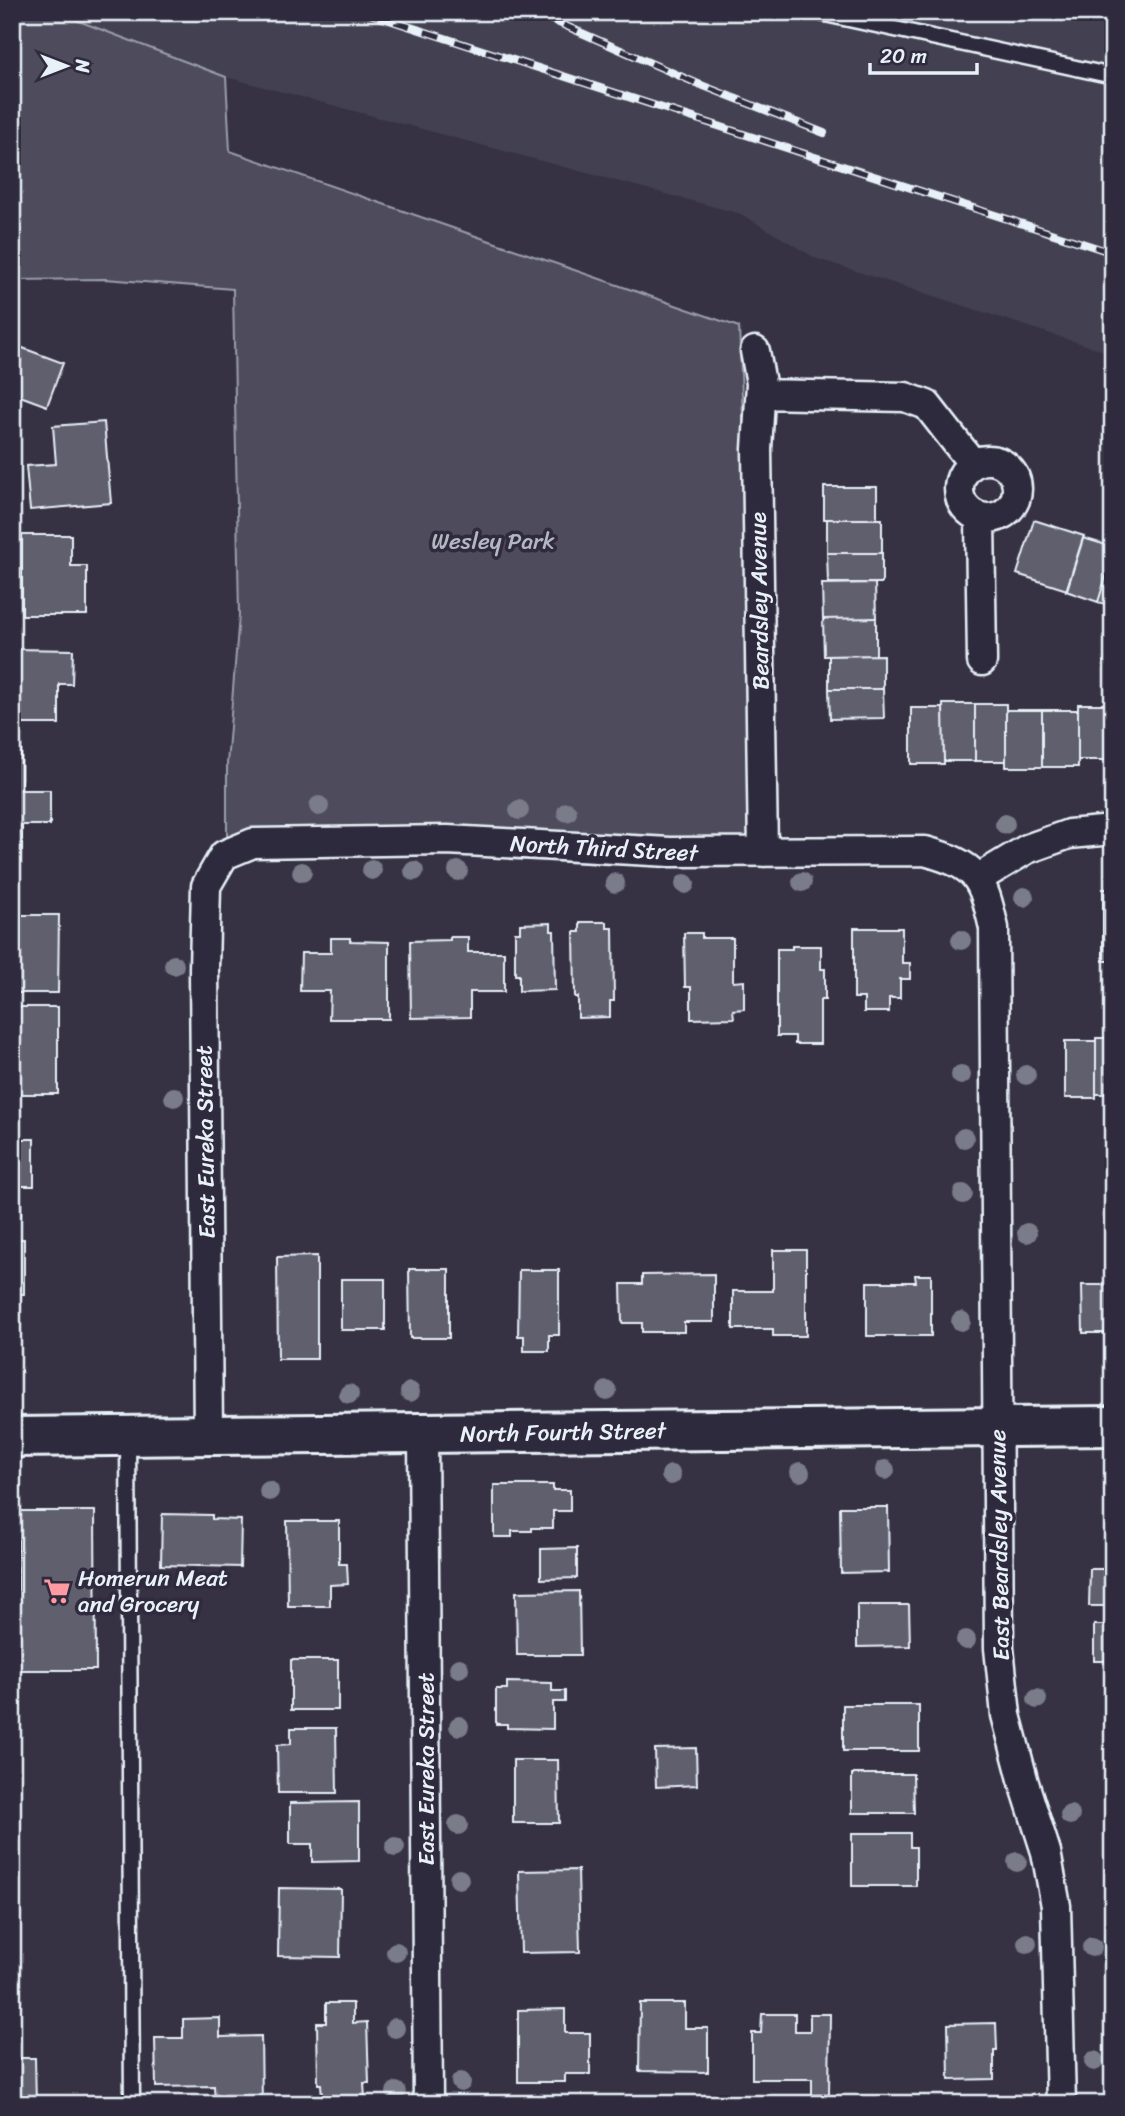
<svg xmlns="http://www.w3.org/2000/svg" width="1125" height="2116" font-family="Sriracha,sans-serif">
  <rect width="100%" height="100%" fill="#363244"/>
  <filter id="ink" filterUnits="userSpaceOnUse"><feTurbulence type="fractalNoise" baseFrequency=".0143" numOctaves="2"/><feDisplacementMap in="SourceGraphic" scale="14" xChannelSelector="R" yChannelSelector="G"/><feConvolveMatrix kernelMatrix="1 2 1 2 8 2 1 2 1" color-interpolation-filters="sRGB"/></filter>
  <g filter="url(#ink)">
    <path fill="#433f51" d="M 55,12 L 1113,12 L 1113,354 L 815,258 L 741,214 L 226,77 Z"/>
    <path fill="#4d4b5c" stroke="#9a9eaa" stroke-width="2" d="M 12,12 L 55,12 L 226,77 L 230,151 L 739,327 L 762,852 L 227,838 L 227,764 L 239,615 L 233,289 L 105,279 L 12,280 Z"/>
    <path fill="#605e6e" stroke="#e8f1f8" stroke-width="2" d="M 12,344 L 63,363 L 47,406 L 12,393 Z
      M 104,422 L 111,503 L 30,510 L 26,466 L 56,464 L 53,426 Z
      M 824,487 L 877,487 L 877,519 L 824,519 Z
      M 827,519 L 882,519 L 882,553 L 827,553 Z
      M 1034,520 L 1084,536 L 1067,590 L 1017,574 Z
      M 22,535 L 71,535 L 71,566 L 87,566 L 87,615 L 22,615 Z
      M 1083,538 L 1113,547 L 1113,554 L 1098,602 L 1066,591 Z
      M 827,553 L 882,553 L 882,583 L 828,583 Z
      M 1113,554 L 1113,606 L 1098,602 Z
      M 875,583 L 876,618 L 823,619 L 822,584 Z
      M 876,618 L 876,655 L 824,656 L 823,619 Z
      M 12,636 L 15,636 L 15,649 L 73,650 L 72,684 L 59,684 L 59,724 L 12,724 Z
      M 883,655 L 883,689 L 829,689 L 829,656 Z
      M 829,689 L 883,689 L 884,718 L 830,719 Z
      M 943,704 L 975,704 L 975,761 L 944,761 Z
      M 975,704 L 1006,704 L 1006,761 L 975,761 Z
      M 1078,704 L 1110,704 L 1110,760 L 1078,760 Z
      M 1110,704 L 1113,704 L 1113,760 L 1110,760 Z
      M 911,708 L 943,708 L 944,764 L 911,764 Z
      M 1006,710 L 1042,710 L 1042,767 L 1006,767 Z
      M 1042,710 L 1078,710 L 1078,767 L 1042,767 Z
      M 12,742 L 21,742 L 21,790 L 50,790 L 50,825 L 22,825 L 22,850 L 12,850 Z
      M 1103,889 L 1113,889 L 1113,925 L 1103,925 Z
      M 12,915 L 59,915 L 58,993 L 12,993 Z
      M 580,922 L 607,922 L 607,928 L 613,928 L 614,1001 L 610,1001 L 610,1017 L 578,1018 L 578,997 L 575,997 L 574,932 L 580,932 Z
      M 551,923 L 551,931 L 554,931 L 555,990 L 519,991 L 519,975 L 515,975 L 515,932 L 520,932 L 520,924 Z
      M 1103,925 L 1113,925 L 1113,961 L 1103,961 Z
      M 854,928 L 902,928 L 902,963 L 910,963 L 910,979 L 900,979 L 900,998 L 889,998 L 889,1012 L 864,1012 L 864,998 L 854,998 Z
      M 684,933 L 702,933 L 702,938 L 733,938 L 733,982 L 744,981 L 744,1009 L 733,1010 L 734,1018 L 691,1019 L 691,987 L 685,987 Z
      M 450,937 L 468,937 L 468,952 L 504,952 L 504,992 L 470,992 L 470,1017 L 411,1018 L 410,941 L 450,940 Z
      M 331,938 L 350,938 L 350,941 L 389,942 L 389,1019 L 329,1019 L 330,991 L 300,991 L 301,953 L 331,953 Z
      M 792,946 L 821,946 L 821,969 L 825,969 L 825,1000 L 820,1000 L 820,1044 L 795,1044 L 795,1036 L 777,1036 L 777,949 L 792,949 Z
      M 1109,961 L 1113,961 L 1113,994 L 1110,994 Z
      M 1110,994 L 1113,994 L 1113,1023 L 1110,1023 Z
      M 12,1007 L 58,1007 L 58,1094 L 12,1094 Z
      M 1096,1038 L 1113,1038 L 1113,1094 L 1096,1094 Z
      M 1065,1041 L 1096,1041 L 1096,1098 L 1065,1098 Z
      M 12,1139 L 34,1139 L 34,1186 L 21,1186 L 21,1217 L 12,1217 Z
      M 12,1239 L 24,1239 L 24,1294 L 20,1294 L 20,1319 L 12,1319 Z
      M 773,1250 L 806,1250 L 806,1336 L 773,1336 L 773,1329 L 733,1329 L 733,1291 L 773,1291 Z
      M 317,1256 L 317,1359 L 278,1359 L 277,1257 Z
      M 409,1269 L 449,1269 L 449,1338 L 410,1338 Z
      M 519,1270 L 559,1270 L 559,1335 L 549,1335 L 549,1351 L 524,1351 L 524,1336 L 518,1336 Z
      M 714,1274 L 714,1322 L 684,1322 L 684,1332 L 642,1332 L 642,1323 L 622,1323 L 621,1284 L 642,1284 L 642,1275 Z
      M 915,1275 L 931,1275 L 931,1336 L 867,1336 L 867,1282 L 916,1282 Z
      M 341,1279 L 385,1279 L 385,1330 L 341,1330 Z
      M 1082,1285 L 1113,1285 L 1113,1333 L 1083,1333 Z
      M 494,1485 L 553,1485 L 553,1490 L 570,1490 L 570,1511 L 553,1511 L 553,1528 L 532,1528 L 532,1531 L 512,1531 L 512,1537 L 494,1537 Z
      M 840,1507 L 888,1507 L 889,1572 L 841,1573 Z
      M 18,1511 L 95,1511 L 96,1670 L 18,1670 Z
      M 162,1514 L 212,1515 L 212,1519 L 241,1520 L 240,1567 L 161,1565 Z
      M 287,1521 L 339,1521 L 339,1564 L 347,1564 L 348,1584 L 330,1585 L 330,1606 L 288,1606 Z
      M 577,1548 L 577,1578 L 541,1579 L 541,1549 Z
      M 1090,1569 L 1113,1569 L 1113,1606 L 1089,1606 Z
      M 579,1591 L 580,1655 L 517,1655 L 516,1592 Z
      M 857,1605 L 909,1605 L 910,1646 L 857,1647 Z
      M 1094,1625 L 1113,1625 L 1113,1661 L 1094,1661 Z
      M 291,1660 L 338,1660 L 338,1710 L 291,1710 Z
      M 507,1682 L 552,1683 L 552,1691 L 565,1691 L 565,1702 L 553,1702 L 553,1729 L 507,1728 L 507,1724 L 496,1724 L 496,1689 L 507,1689 Z
      M 843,1705 L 919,1705 L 919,1751 L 843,1751 Z
      M 291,1728 L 336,1728 L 337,1793 L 278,1793 L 277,1745 L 291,1744 Z
      M 696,1748 L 697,1785 L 656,1787 L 655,1749 Z
      M 513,1760 L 558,1760 L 559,1823 L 513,1823 Z
      M 852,1774 L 913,1774 L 914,1813 L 852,1813 Z
      M 359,1802 L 359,1861 L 312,1862 L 312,1844 L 290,1844 L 290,1803 Z
      M 852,1833 L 910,1833 L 910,1847 L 916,1847 L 916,1886 L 852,1886 Z
      M 578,1870 L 580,1952 L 521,1953 L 519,1871 Z
      M 279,1888 L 341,1889 L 340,1957 L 278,1956 Z
      M 326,2003 L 353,2003 L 353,2023 L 367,2022 L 369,2083 L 364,2083 L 365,2098 L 322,2098 L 321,2084 L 318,2084 L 317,2023 L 326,2023 Z
      M 640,2003 L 685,2003 L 685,2028 L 708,2028 L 708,2072 L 639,2071 Z
      M 565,2009 L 565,2033 L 590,2033 L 590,2074 L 565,2074 L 565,2082 L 518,2082 L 518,2010 Z
      M 762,2014 L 795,2014 L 795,2031 L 810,2031 L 810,2014 L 830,2014 L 829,2095 L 812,2095 L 812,2079 L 752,2079 L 752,2033 L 761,2033 Z
      M 220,2018 L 220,2037 L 261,2036 L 262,2104 L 215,2104 L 214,2086 L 156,2087 L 155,2038 L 183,2038 L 183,2019 Z
      M 996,2023 L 997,2050 L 994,2050 L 994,2079 L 949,2080 L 948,2024 Z
      M 12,2058 L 35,2058 L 36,2104 L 12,2104 Z"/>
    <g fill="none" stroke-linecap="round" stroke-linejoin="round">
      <defs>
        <path id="lane" d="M 816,12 L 1113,76
          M 128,1436 L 132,2104"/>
        <path id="street" d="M 755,351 L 761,383 L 757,449 L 763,852
          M 761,394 L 905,397 L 927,405 L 973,464
          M959 489a29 29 0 1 1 58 0a29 29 0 1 1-58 0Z
          M 980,518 L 982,661
          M 979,878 L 1027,849 L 1069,834 L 1113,830
          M 423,1434 L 428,2104
          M 208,1435 L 204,969 L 206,886 L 224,855 L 253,843 L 447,840 L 670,852 L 925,851 C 978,866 982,876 994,928 L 999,1648 L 1006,1715 L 1024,1783 L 1046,1852 L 1056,1906 L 1061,2104"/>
        <path id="secondary" d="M 12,1437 L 1113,1426"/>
      </defs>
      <use href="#lane" stroke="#e8f1f8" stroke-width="19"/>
      <use href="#street" stroke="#e8f1f8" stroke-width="33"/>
      <use href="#secondary" stroke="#e8f1f8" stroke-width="44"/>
      <use href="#lane" stroke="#2f2a3d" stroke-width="14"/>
      <use href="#street" stroke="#2f2a3d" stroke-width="28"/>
      <use href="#secondary" stroke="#2f2a3d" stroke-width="38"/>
      <defs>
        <path id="rail" d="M 364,12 L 1113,253
          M 534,12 L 696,83 L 824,133"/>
      </defs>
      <use href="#rail" stroke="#e8f1f8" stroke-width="8"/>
      <use href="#rail" stroke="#2f2a3d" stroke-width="5" stroke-dasharray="16" stroke-linecap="butt"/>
    </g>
    <g fill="#7a7b89">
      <circle cx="319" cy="806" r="10"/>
      <circle cx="519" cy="810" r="10"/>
      <circle cx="567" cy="812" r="10"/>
      <circle cx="1005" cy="824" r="10"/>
      <circle cx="372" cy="870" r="10"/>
      <circle cx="414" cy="871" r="10"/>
      <circle cx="458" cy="871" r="10"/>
      <circle cx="302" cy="872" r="10"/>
      <circle cx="802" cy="882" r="10"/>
      <circle cx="615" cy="883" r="10"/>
      <circle cx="685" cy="884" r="10"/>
      <circle cx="1024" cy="897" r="10"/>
      <circle cx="961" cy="940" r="10"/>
      <circle cx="174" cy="965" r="10"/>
      <circle cx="961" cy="1075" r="10"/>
      <circle cx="1026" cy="1075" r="10"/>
      <circle cx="174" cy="1097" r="10"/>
      <circle cx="964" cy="1138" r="10"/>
      <circle cx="963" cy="1194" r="10"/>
      <circle cx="1027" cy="1233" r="10"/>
      <circle cx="961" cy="1321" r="10"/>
      <circle cx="607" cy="1391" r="10"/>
      <circle cx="410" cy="1392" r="10"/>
      <circle cx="349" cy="1394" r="10"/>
      <circle cx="885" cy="1470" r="10"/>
      <circle cx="800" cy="1472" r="10"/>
      <circle cx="671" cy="1475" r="10"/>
      <circle cx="269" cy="1491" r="10"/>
      <circle cx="966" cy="1640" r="10"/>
      <circle cx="459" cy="1668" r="10"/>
      <circle cx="1037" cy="1699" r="10"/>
      <circle cx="459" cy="1726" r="10"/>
      <circle cx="1070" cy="1815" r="10"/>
      <circle cx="458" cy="1825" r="10"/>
      <circle cx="395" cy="1847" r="10"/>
      <circle cx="1017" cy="1862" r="10"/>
      <circle cx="459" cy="1879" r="10"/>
      <circle cx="1027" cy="1943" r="10"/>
      <circle cx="1092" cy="1947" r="10"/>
      <circle cx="396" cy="1952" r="10"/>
      <circle cx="395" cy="2028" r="10"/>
      <circle cx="1094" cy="2061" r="10"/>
      <circle cx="461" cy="2082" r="10"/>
      <circle cx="396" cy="2092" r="10"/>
    </g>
  </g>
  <defs>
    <symbol id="supermarket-bare" viewBox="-9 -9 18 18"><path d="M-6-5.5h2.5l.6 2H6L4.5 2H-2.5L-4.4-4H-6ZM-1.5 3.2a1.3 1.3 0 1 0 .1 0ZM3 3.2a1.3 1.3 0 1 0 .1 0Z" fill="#ff9aa2" stroke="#2f2a3d" stroke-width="2.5" paint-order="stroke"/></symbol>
  </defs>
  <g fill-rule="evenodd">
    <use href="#supermarket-bare" x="38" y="1572" width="38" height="38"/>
  </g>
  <g text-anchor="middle" stroke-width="7" stroke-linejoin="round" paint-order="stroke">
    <g font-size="23" fill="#b2b7c1" stroke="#2f2a3d">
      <text x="493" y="549">Wesley Park</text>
    </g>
    <g font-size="23" fill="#e8f1f8" stroke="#2f2a3d">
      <text transform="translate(759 601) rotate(-91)" y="8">Beardsley Avenue</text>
      <text transform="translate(604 848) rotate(3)" y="8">North Third Street</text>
      <text transform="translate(205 1142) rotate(-91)" y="8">East Eureka Street</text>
      <text transform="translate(563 1432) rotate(-1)" y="8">North Fourth Street</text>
      <text transform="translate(999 1545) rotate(-91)" y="8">East Beardsley Avenue</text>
      <text transform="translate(426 1769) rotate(-90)" y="8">East Eureka Street</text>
    </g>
    <g font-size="23" fill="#e8f1f8" stroke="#2f2a3d" text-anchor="start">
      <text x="78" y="1586">Homerun Meat<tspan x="78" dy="26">and Grocery</tspan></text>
    </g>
  </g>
  <rect width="1125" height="2116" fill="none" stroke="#2f2a3d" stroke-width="42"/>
  <rect x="21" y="21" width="1083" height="2074" fill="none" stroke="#e8f1f8" stroke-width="2.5" filter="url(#ink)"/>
  <g transform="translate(66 66) rotate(90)" stroke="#2f2a3d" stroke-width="5" paint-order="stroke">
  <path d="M0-5L12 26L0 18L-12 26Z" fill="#e8f1f8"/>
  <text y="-10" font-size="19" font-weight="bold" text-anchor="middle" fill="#e8f1f8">N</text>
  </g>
  <path d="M870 63v10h107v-10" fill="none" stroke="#e8f1f8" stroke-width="3.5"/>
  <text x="880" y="63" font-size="21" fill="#e8f1f8" stroke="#2f2a3d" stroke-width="5" paint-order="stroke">20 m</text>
</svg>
